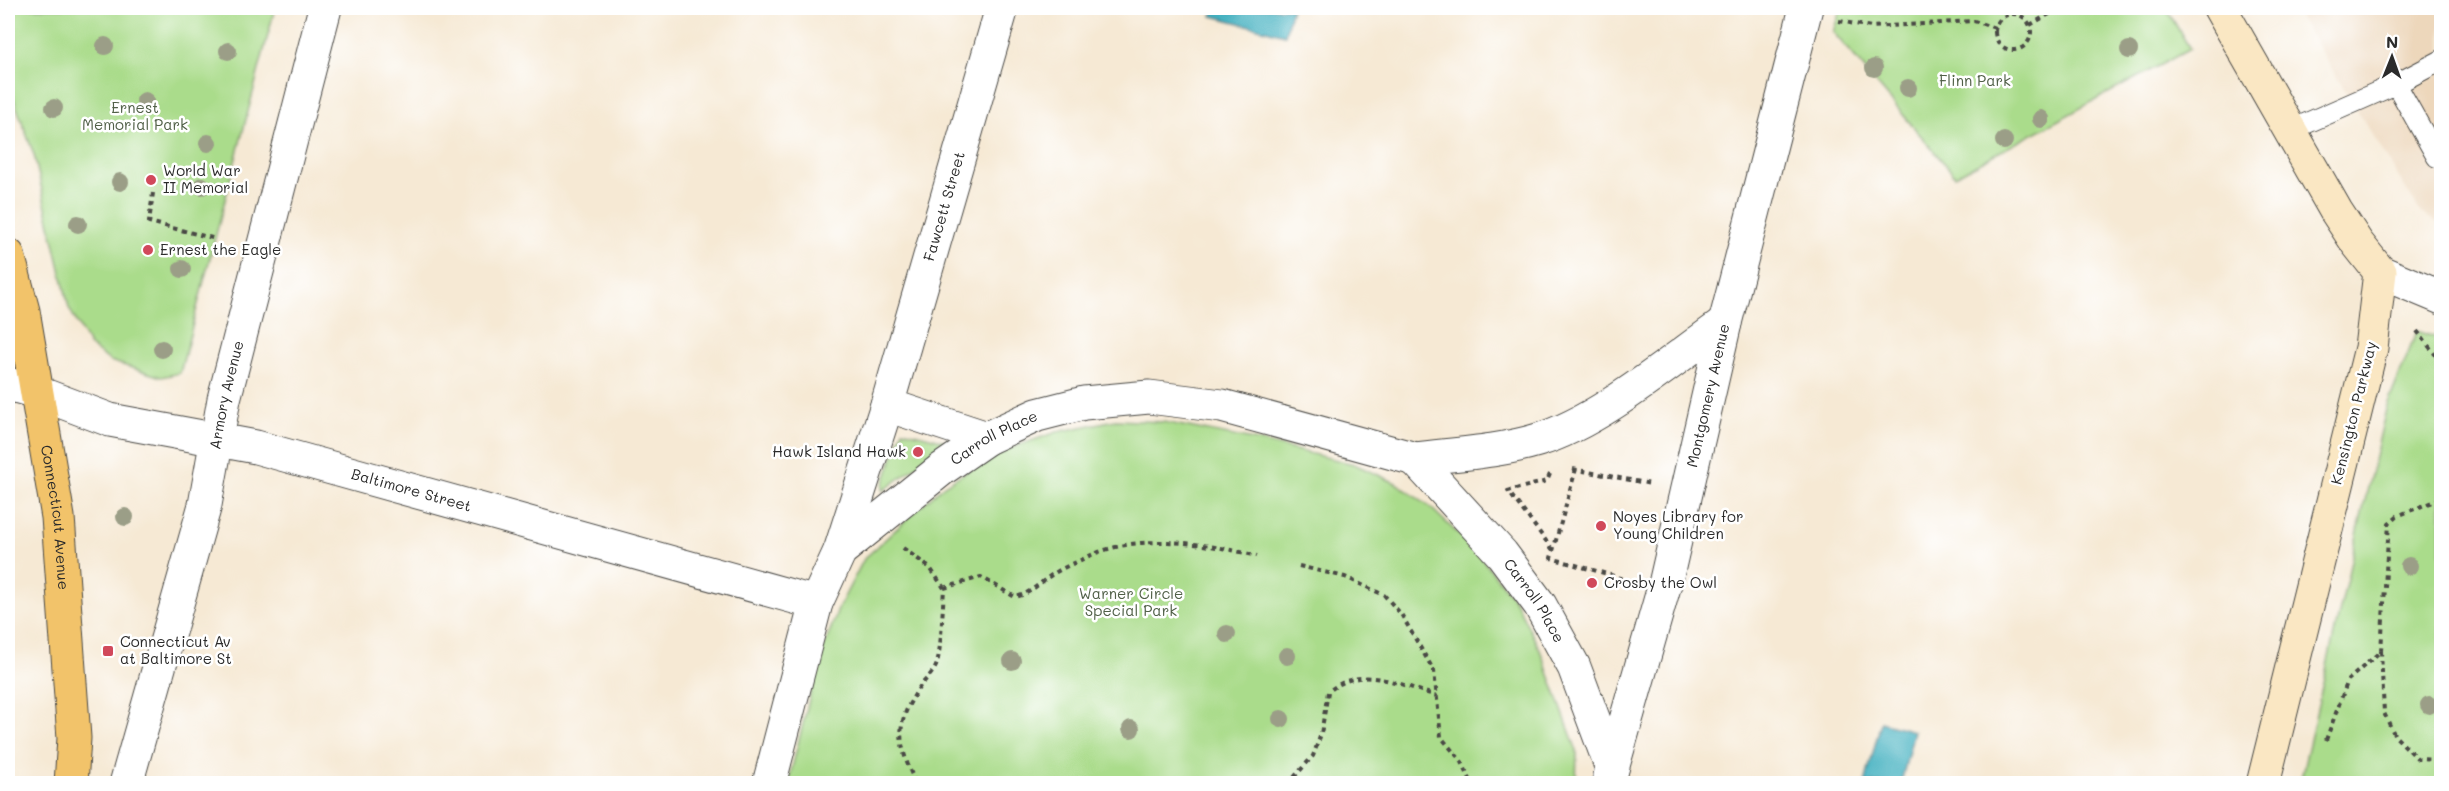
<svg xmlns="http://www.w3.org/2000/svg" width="2449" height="791" font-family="Mali,sans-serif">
  <rect width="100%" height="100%" fill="#fff"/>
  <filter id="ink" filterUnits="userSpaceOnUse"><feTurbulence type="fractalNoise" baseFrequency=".0167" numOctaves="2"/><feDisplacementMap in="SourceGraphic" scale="12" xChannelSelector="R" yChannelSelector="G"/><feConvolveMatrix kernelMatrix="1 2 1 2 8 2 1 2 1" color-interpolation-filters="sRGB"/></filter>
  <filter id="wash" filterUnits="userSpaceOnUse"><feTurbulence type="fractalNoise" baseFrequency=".008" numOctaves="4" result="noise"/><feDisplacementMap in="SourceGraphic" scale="24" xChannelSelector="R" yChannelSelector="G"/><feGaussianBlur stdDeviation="1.35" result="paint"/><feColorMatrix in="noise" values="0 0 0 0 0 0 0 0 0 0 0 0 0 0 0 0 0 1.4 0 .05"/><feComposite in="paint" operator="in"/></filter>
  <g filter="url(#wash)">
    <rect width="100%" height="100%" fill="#f6e9d4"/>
    <path fill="#edd7bb" d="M 2294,8 L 2441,8 L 2441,225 L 2421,213 Z"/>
    <path fill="#aadc8b" stroke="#6a845b" stroke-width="1.5" d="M 8,8 L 275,8 L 180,373 L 161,377 L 110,361 L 89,345 L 69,308 L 34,155 L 8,83 Z
      M 1841,8 L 2166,8 L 2190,49 L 1955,176 L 1833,32 Z
      M 2417,331 L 2441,339 L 2441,783 L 2300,783 L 2386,409 Z
      M 1115,420 L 1164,422 L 1258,441 L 1354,464 L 1396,483 L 1430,507 L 1475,550 L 1515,601 L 1540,650 L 1577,751 L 1576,784 L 788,784 L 818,663 L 839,607 L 864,559 L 944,485 L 999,452 L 1057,432 Z
      M 903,430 L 945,441 L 943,446 L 883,491 L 883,485 Z"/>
    <path fill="#43b0c0" stroke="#376e76" stroke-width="1.5" d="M 1214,8 L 1292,8 L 1285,35 L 1212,16 Z
      M 1881,722 L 1914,731 L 1901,783 L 1865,783 Z"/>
  </g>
  <g filter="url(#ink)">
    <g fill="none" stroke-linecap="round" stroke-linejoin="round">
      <defs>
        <path id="lane" d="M 2442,60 L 2396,84 L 2437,157 L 2442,159
          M 2291,130 L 2396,84"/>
        <g id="street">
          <path d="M 2380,272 L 2442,298"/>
          <path id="s1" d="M 8,384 L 36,392 L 110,420 L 256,447 L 816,603"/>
          <path d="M 887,405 L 987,438"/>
          <path d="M 1415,459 C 1455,454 1499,452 1538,440 C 1599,422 1672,360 1725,323"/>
          <path id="s2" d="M 840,551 L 887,405 L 1002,8"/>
          <path id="s3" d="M 1610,776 L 1666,580 L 1725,323 L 1806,8"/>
          <path id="s4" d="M 126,784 L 205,505 L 224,399 L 325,8"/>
          <path id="s5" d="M 769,784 L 816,603 L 840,551 L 942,469 L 987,438 L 1037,415 L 1084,403 L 1149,397 L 1222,406 L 1415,459 L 1502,554 L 1540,605 L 1574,667 L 1612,769"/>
        </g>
        <path id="secondary" d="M 2220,8 L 2336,211 L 2357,243 L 2380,272 L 2371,348 L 2263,784"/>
        <g id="primary">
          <path id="s6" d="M 8,255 L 23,311 L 58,517 L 74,738 L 71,784"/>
        </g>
      </defs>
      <use href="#lane" stroke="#494844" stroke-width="22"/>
      <use href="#street" stroke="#494844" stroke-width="35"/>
      <use href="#secondary" stroke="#494844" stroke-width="35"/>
      <use href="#primary" stroke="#494844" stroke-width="35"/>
      <path stroke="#494844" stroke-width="4" stroke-dasharray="4.5 4.5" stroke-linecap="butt" d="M1995 32a18 18 0 1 1 36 0a18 18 0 1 1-36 0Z
        M 1839,21 L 1871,27 L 1974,21 L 1995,28
        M 2030,25 L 2060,8
        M 153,193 L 149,222 L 216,239
        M 2417,331 L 2442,363
        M 1573,469 L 1651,484
        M 1576,469 L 1551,558 L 1628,580
        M 1550,474 L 1547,481 L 1508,491 L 1553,550
        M 903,548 L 930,568 L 944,588 C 943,603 941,655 936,666 C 933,673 926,679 921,685 C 894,724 897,742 916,784
        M 1299,566 L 1345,577 L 1384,595 L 1401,614 L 1434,671 L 1441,737 L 1462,762 L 1472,784
        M 944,588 L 981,577 L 1015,597 C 1030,594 1038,584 1050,576 C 1060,569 1072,564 1083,559 C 1135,532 1203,542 1257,556
        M 2381,651 L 2384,713 L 2395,736 L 2418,759 L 2442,760
        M 2326,740 L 2348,680 L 2381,651 L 2389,523 L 2397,516 L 2442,498
        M 1288,784 L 1313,756 L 1321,734 L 1328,692 C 1362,663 1399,685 1437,696"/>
      <use href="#lane" stroke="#fff" stroke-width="20"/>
      <use href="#street" stroke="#fff" stroke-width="33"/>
      <use href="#secondary" stroke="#fae7c3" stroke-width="33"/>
      <use href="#primary" stroke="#f2c36a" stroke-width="33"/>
    </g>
    <g fill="#9b9e87">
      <circle cx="105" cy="46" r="9"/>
      <circle cx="2129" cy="50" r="9"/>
      <circle cx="228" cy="51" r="9"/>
      <circle cx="1874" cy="68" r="9"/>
      <circle cx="1908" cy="88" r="9"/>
      <circle cx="145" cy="101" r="9"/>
      <circle cx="54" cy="108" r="9"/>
      <circle cx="2041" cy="119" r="9"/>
      <circle cx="2004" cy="141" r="9"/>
      <circle cx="208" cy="143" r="9"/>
      <circle cx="120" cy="182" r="9"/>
      <circle cx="202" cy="186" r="9"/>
      <circle cx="78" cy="224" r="9"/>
      <circle cx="182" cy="269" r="9"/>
      <circle cx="162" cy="349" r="9"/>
      <circle cx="125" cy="517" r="9"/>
      <circle cx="2409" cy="566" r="9"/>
      <circle cx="1227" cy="634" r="9"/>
      <circle cx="1287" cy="656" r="9"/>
      <circle cx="1012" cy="661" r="9"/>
      <circle cx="2429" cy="705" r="9"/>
      <circle cx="1281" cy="719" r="9"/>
      <circle cx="1131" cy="729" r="9"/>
    </g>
  </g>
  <g fill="#d1495b" stroke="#fff" stroke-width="2">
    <circle cx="151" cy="180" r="6"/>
    <circle cx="148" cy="250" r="6"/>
    <circle cx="918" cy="452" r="6"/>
    <circle cx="1601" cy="526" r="6"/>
    <circle cx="1592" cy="583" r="6"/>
    <rect x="102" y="645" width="12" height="12" rx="3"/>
  </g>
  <g text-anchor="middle" stroke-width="5" stroke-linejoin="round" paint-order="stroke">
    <g font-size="15" fill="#516048" stroke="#fff">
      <text x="1975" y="86">Flinn Park</text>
      <text x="135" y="113">Ernest<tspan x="135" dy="17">Memorial Park</tspan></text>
      <text x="1131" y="599">Warner Circle<tspan x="1131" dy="17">Special Park</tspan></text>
    </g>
    <g font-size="15" fill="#2b2b2b" stroke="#fff" text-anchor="start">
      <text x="163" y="176">World War<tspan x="163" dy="17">II Memorial</tspan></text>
      <text x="160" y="255">Ernest the Eagle</text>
      <text x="906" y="457" text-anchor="end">Hawk Island Hawk</text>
      <text x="1613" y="522">Noyes Library for<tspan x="1613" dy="17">Young Children</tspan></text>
      <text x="1604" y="588">Crosby the Owl</text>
      <text x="120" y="647">Connecticut Av<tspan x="120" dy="17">at Baltimore St</tspan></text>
    </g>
    <g font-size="15" fill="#2b2b2b" stroke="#fff">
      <text dy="5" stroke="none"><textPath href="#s2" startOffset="360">Fawcett Street</textPath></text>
      <text dy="5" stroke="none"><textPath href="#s4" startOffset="402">Armory Avenue</textPath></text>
      <text dy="5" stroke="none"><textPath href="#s3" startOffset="393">Montgomery Avenue</textPath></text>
      <text transform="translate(2354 413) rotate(-76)" y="5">Kensington Parkway</text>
      <text dy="5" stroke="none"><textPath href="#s5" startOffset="436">Carroll Place</textPath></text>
      <text dy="5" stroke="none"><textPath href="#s1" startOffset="418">Baltimore Street</textPath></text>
      <text dy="5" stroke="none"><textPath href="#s6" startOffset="267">Connecticut Avenue</textPath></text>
      <text dy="5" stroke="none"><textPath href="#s5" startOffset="1058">Carroll Place</textPath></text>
    </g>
  </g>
  <rect width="2449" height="791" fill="none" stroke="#fff" stroke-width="30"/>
  <g transform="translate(2392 57) rotate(1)" stroke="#ffffff" stroke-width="4.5" paint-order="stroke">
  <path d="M0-4.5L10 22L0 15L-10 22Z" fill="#2b2b2b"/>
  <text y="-9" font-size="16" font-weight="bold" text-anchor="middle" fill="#2b2b2b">N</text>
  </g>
</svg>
